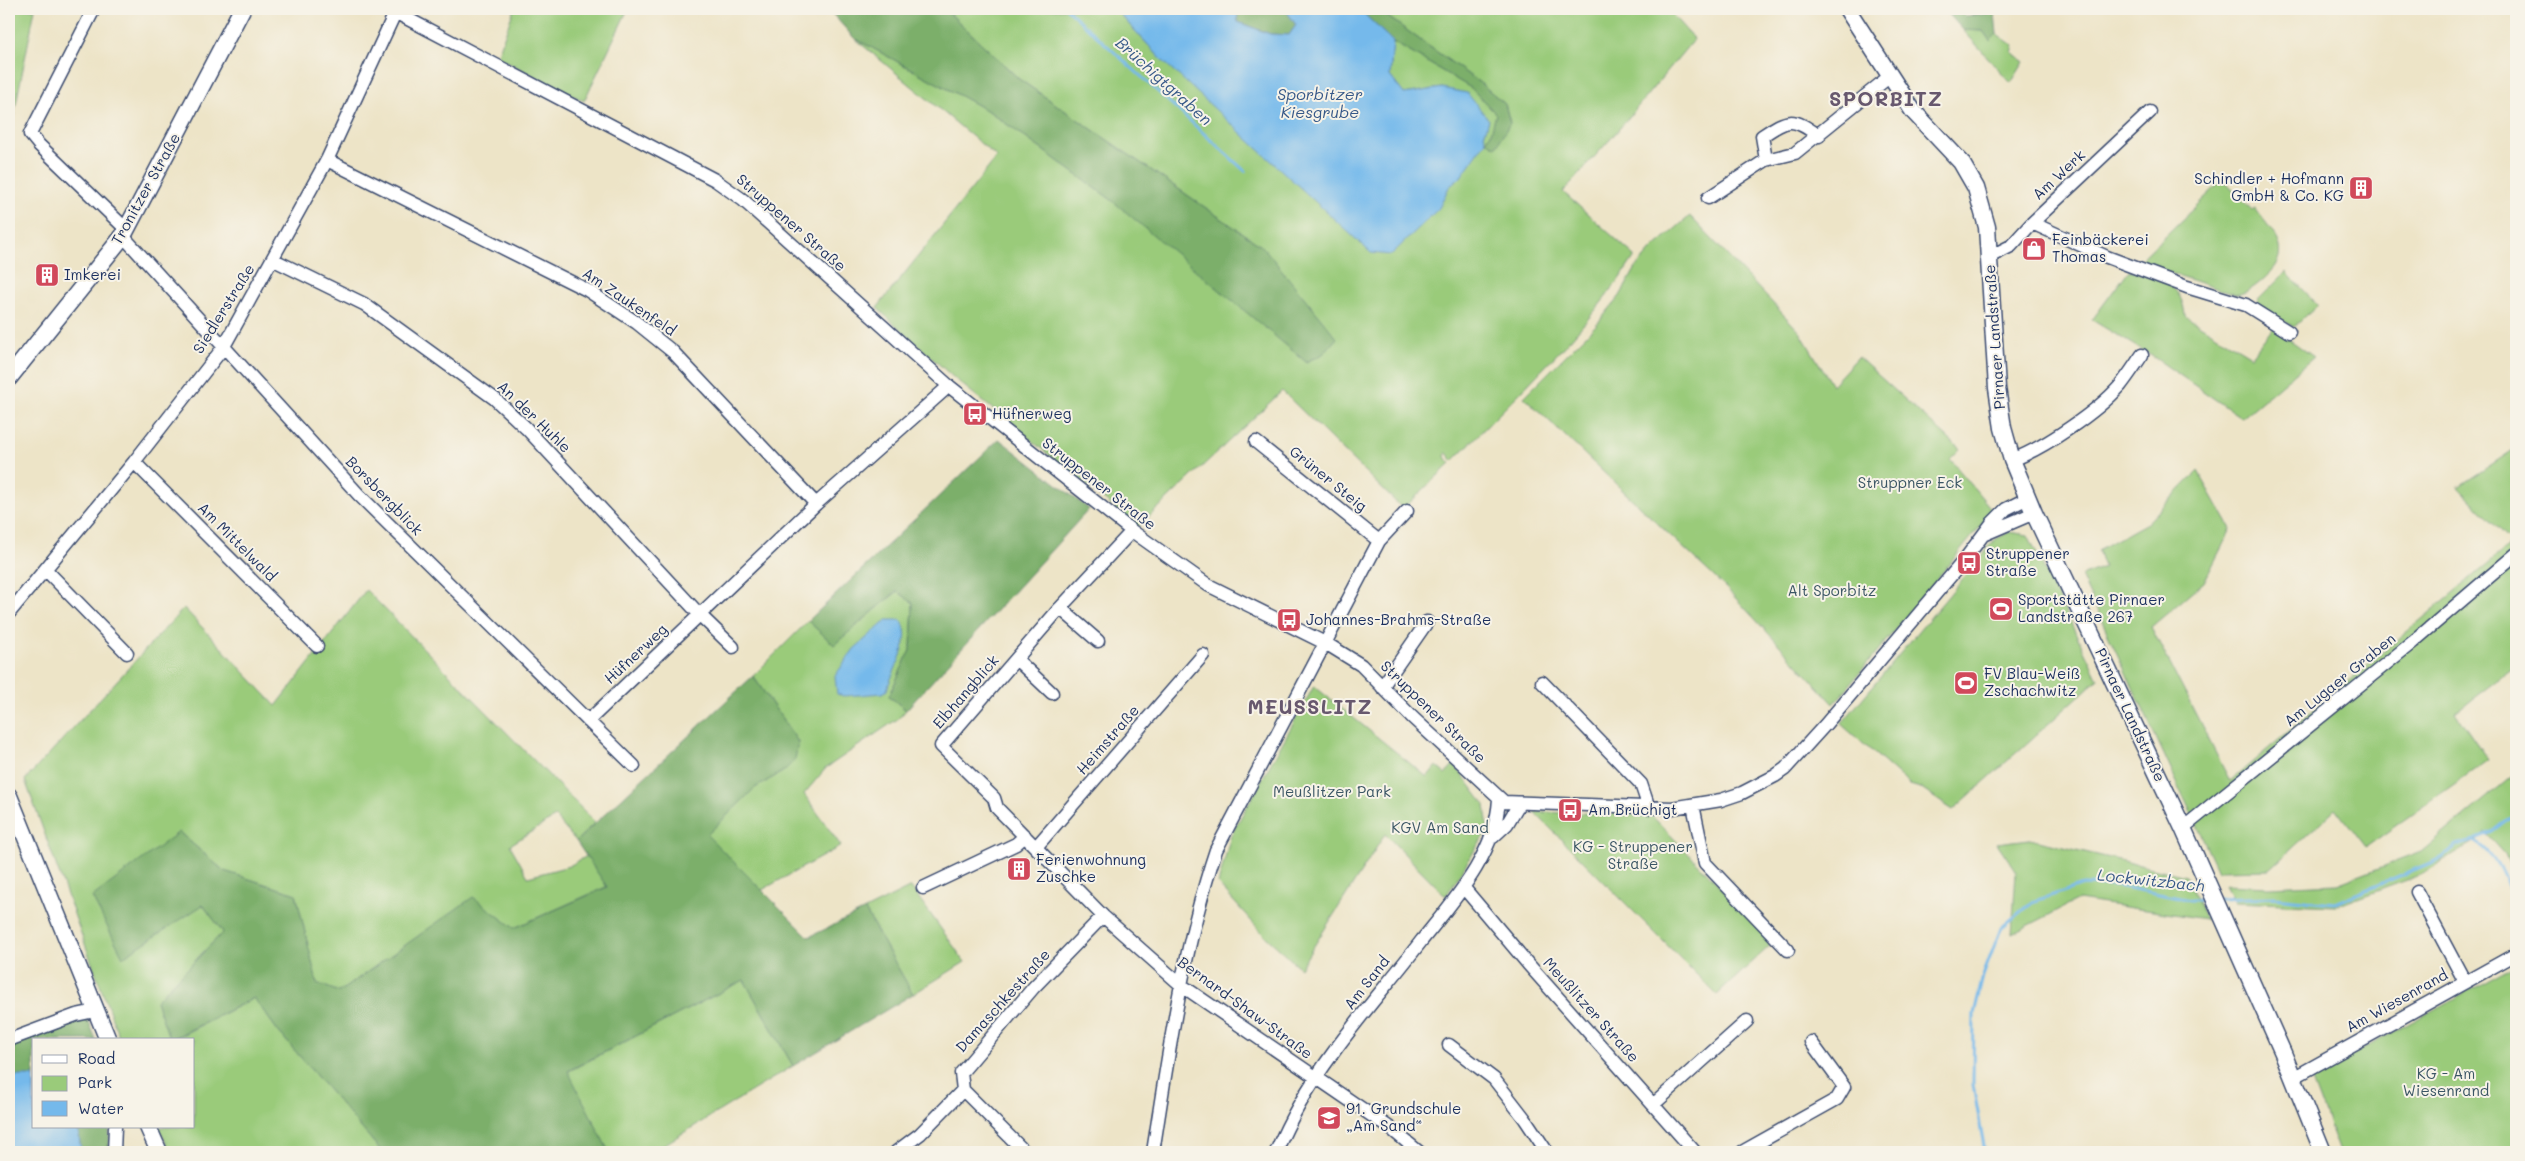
<svg xmlns="http://www.w3.org/2000/svg" width="2525" height="1161" font-family="Mali,sans-serif">
  <rect width="100%" height="100%" fill="#f7f3e8"/>
  <filter id="ink" filterUnits="userSpaceOnUse"><feTurbulence type="fractalNoise" baseFrequency=".02" numOctaves="2"/><feDisplacementMap in="SourceGraphic" scale="10" xChannelSelector="R" yChannelSelector="G"/><feConvolveMatrix kernelMatrix="1 2 1 2 8 2 1 2 1" color-interpolation-filters="sRGB"/></filter>
  <filter id="wash" filterUnits="userSpaceOnUse"><feTurbulence type="fractalNoise" baseFrequency=".0096" numOctaves="4" result="noise"/><feDisplacementMap in="SourceGraphic" scale="20" xChannelSelector="R" yChannelSelector="G"/><feGaussianBlur stdDeviation="1.12" result="paint"/><feColorMatrix in="noise" values="0 0 0 0 0 0 0 0 0 0 0 0 0 0 0 0 0 1.4 0 .05"/><feComposite in="paint" operator="in"/></filter>
  <g filter="url(#wash)">
    <rect width="100%" height="100%" fill="#ede4c7"/>
    <path fill="#9acb7a" stroke="#5a7d6c" d="M 9,9 L 35,9 L 12,124 L 9,123 Z
      M 514,9 L 628,9 L 584,101 L 497,57 Z
      M 945,9 L 1115,9 L 1163,61 L 1438,208 L 1449,186 L 1460,178 L 1484,135 L 1489,120 L 1442,88 L 1404,94 L 1390,76 L 1393,42 L 1471,88 L 1497,114 L 1491,133 L 1486,141 L 1510,123 L 1505,104 L 1480,83 L 1377,9 L 1667,9 L 1694,39 L 1614,135 L 1563,192 L 1635,256 C 1586,332 1516,395 1453,461 L 1446,452 L 1445,457 L 1451,463 L 1403,509 L 1282,391 L 1138,527 L 953,377 L 877,308 L 997,157 L 854,38 L 990,112 L 1109,198 L 1264,248 L 1019,79 Z
      M 1963,30 L 1983,31 L 1990,41 L 1997,34 L 2014,46 L 2012,52 L 2024,62 L 2011,83 Z
      M 2223,180 L 2252,210 L 2255,208 C 2273,234 2296,250 2266,277 C 2256,286 2249,292 2236,295 L 2138,262 Z
      M 1690,216 L 1800,332 L 1832,385 L 1858,357 L 1960,449 L 1950,459 L 1993,511 L 1834,704 L 1728,590 L 1524,397 L 1596,325 L 1620,296 L 1637,266 L 1654,247 Z
      M 2129,270 C 2158,280 2182,281 2185,316 L 2251,356 L 2273,328 L 2314,357 L 2242,418 L 2155,358 L 2092,320 Z
      M 2286,272 L 2318,305 L 2294,327 L 2258,305 L 2258,300 Z
      M 2516,448 L 2516,666 L 2455,712 L 2488,760 L 2366,847 L 2336,808 L 2269,870 L 2218,871 L 2081,576 L 2104,567 L 2098,550 L 2147,523 L 2198,471 L 2231,529 L 2204,582 L 2151,627 L 2230,781 L 2512,543 L 2458,487 Z
      M 2009,532 L 2028,535 L 2098,679 L 1953,810 L 1920,788 L 1910,785 L 1841,724 L 1996,539 Z
      M 366,590 L 595,822 L 576,841 L 555,817 L 510,845 L 528,877 L 569,866 L 587,856 L 608,886 L 514,928 L 473,898 L 339,992 L 317,984 L 296,894 L 224,871 L 179,832 L 203,905 L 223,932 L 156,1001 L 170,1040 L 120,1040 L 25,780 L 184,608 L 276,706 Z
      M 898,591 L 913,603 L 911,648 L 889,696 L 906,710 L 899,718 L 826,768 L 804,794 L 841,846 L 762,890 L 706,835 L 755,788 L 784,771 L 798,742 L 753,676 L 808,621 L 834,644 Z
      M 1314,686 L 1427,777 L 1436,766 L 1445,774 L 1454,764 L 1485,805 L 1488,829 L 1446,896 L 1385,834 L 1300,968 L 1265,936 L 1218,884 L 1231,835 Z
      M 2516,773 L 2516,880 L 2505,854 L 2485,832 L 2476,841 L 2418,876 L 2336,906 L 2234,902 L 2225,885 L 2269,887 L 2337,884 L 2421,852 Z
      M 1534,812 L 1651,815 L 1774,942 L 1717,995 Z
      M 2030,839 L 2186,876 L 2206,919 L 2078,900 L 2012,934 L 2016,871 L 1997,843 Z
      M 911,887 L 965,962 L 913,994 L 865,910 Z
      M 2516,964 L 2516,1152 L 2339,1152 L 2311,1078 Z
      M 744,980 L 793,1066 L 652,1152 L 609,1152 L 567,1072 Z
      M 254,998 L 278,1031 L 382,1152 L 170,1152 L 159,1127 L 194,1127 L 194,1040 L 172,1040 Z"/>
    <path fill="#7baf6a" stroke="#4b6f64" d="M 828,9 L 945,9 L 1019,79 L 1264,248 L 1337,338 L 1323,354 L 1306,362 L 1109,198 L 990,112 L 854,38 Z
      M 1237,9 L 1285,9 L 1296,25 L 1289,35 L 1270,34 L 1238,22 Z
      M 1359,9 L 1377,9 L 1480,83 L 1505,104 L 1510,123 L 1496,147 L 1486,141 L 1491,133 L 1496,114 L 1471,88 L 1393,42 Z
      M 1944,9 L 1965,9 L 1963,13 L 1965,16 L 1995,13 L 1997,34 L 1990,41 L 1983,31 L 1963,30 Z
      M 999,439 L 1089,509 L 906,710 L 889,696 L 911,648 L 913,603 L 897,591 L 834,645 L 808,621 Z
      M 753,676 L 798,742 L 795,760 L 784,771 L 755,788 L 707,835 L 809,937 L 865,910 L 913,994 L 793,1066 L 744,980 L 568,1071 L 609,1152 L 382,1152 L 278,1031 L 254,998 L 170,1040 L 156,1001 L 223,932 L 203,905 L 123,957 L 92,897 L 179,832 L 224,871 L 296,894 L 317,983 L 339,992 L 473,897 L 514,928 L 607,887 L 576,841 Z
      M 88,1019 L 96,1040 L 34,1040 L 34,1076 L 9,1078 L 9,1045 Z
      M 78,1127 L 109,1127 L 110,1152 L 81,1152 Z"/>
    <path fill="#75b9eb" stroke="#4874a4" d="M 1115,9 L 1237,9 L 1238,22 L 1270,34 L 1289,35 L 1296,25 L 1285,9 L 1359,9 L 1393,42 L 1390,76 L 1404,94 L 1442,88 L 1467,93 L 1489,120 L 1484,135 L 1486,141 L 1460,178 L 1449,187 L 1439,208 L 1391,255 L 1371,253 L 1163,61 Z
      M 887,620 L 901,620 C 915,640 892,670 887,690 L 883,693 L 844,696 L 837,694 L 835,676 L 854,649 Z
      M 18,1076 L 34,1076 L 34,1127 L 78,1127 L 81,1152 L 9,1152 L 9,1078 Z"/>
    <g fill="none" stroke-linecap="round" stroke-linejoin="round">
      <path stroke="#75b9eb" stroke-width="3" d="M 1067,9 L 1245,171
        M 2472,840 L 2492,832 L 2516,813
        M 2219,899 L 2274,897 L 2335,903 L 2442,858 L 2456,846 L 2474,841 C 2498,853 2507,884 2516,909
        M 1985,1152 L 1973,1085 L 1974,1014 L 1983,976 L 2001,928 L 2032,902 L 2083,885 L 2118,886 L 2190,900 L 2208,900"/>
    </g>
  </g>
  <g filter="url(#ink)">
    <g fill="none" stroke-linecap="round" stroke-linejoin="round">
      <defs>
        <path id="street" d="M 94,9 L 30,134 L 39,145 L 126,229
          M 389,9 L 715,180 L 743,200 L 949,386 L 1079,489 L 1132,531 L 1208,585 L 1327,644 L 1361,665 L 1413,718 L 1504,802 L 1672,808 L 1721,800 L 1742,793 L 1775,776 L 1785,769 L 1825,725 L 1965,559 L 1992,523 L 2006,509 L 2028,498
          M 327,160 L 587,290 L 637,323 L 673,352 L 816,504
          M 1766,160 L 1762,136 C 1789,118 1792,117 1819,136
          M 1708,198 L 1766,160 L 1795,153 L 1890,76
          M 2032,223 L 2107,257 L 2187,287 L 2246,305 L 2289,332
          M 123,236 L 359,495 L 634,766
          M 1989,257 L 2011,246 L 2032,223 L 2150,112
          M 274,260 L 364,304 L 495,399 L 526,428 L 700,615 L 733,647
          M 1256,442 L 1379,541
          M 2012,460 C 2044,448 2097,412 2120,386 C 2128,376 2135,365 2142,355
          M 134,462 L 317,646
          M 1132,531 L 1060,608 L 941,746 L 994,798 L 997,808 L 1103,916 L 1181,985 L 1390,1128 L 1419,1152
          M 1985,534 L 2034,513
          M 46,570 L 127,653
          M 1060,608 L 1098,641
          M 9,613 L 134,462 L 223,348 L 327,160 L 395,13
          M 1016,659 L 1052,693
          M 1542,682 L 1641,784 L 1649,808
          M 1382,687 L 1427,622
          M 588,721 L 816,504 L 949,386
          M 1693,805 L 1705,863 L 1788,950
          M 2183,828 L 2413,642 L 2516,554
          M 1493,837 L 1507,824 L 1519,804
          M 1036,847 L 1203,655
          M 923,888 L 1016,844 L 1025,836
          M 1464,888 L 1528,964 L 1695,1152
          M 2417,892 L 2465,982
          M 9,1040 L 76,1015 L 95,1011
          M 1449,1045 L 1494,1079 L 1525,1119 L 1547,1152
          M 2293,1078 L 2516,954
          M 963,1090 L 1025,1152
          M 1654,1104 L 1747,1021
          M 114,1152 L 115,1127
          M 896,1152 L 920,1134 L 963,1090 L 961,1073 L 1034,987 L 1103,916
          M 1153,1152 C 1169,1051 1183,948 1216,850 L 1379,541 L 1407,511
          M 1276,1152 C 1290,1118 1311,1083 1333,1053 C 1361,1014 1393,978 1422,940 C 1455,899 1496,854 1499,799
          M 1742,1152 L 1837,1099 L 1844,1087 L 1811,1042"/>
        <path id="secondary" d="M 1847,9 L 1913,111 L 1961,162 L 1976,188 L 1987,227 L 1997,388 L 2003,428 L 2012,460 L 2034,513 L 2183,828 L 2283,1053 L 2323,1152
          M 9,378 L 123,236 L 242,9
          M 9,796 L 108,1040
          M 148,1127 L 159,1152"/>
      </defs>
      <use href="#street" stroke="#3a4a6e" stroke-width="15"/>
      <use href="#secondary" stroke="#3a4a6e" stroke-width="19"/>
      <use href="#street" stroke="#fff" stroke-width="12"/>
      <use href="#secondary" stroke="#fff" stroke-width="16"/>
    </g>
  </g>
  <defs>
    <symbol id="building-square" viewBox="-11 -11 22 22"><rect x="-9" y="-9" width="18" height="18" rx="4" fill="#d1495b" stroke="#f7f3e8"/><path d="M-4-6H4V6H1V3H-1V6H-4ZM-2.5-4.3h1.7v1.8h-1.7ZM.8-4.3h1.7v1.8H.8ZM-2.5-1h1.7V.8h-1.7ZM.8-1h1.7V.8H.8Z" fill="#fff"/></symbol>
    <symbol id="shop-square" viewBox="-11 -11 22 22"><rect x="-9" y="-9" width="18" height="18" rx="4" fill="#d1495b" stroke="#f7f3e8"/><path d="M-5-2.5h2.3a2.7 3.5 0 0 1 5.4 0H5L5.5 6h-11ZM-1.5-2.5h3a1.5 2.3 0 0 0-3 0Z" fill="#fff"/></symbol>
    <symbol id="bus-square" viewBox="-11 -11 22 22"><rect x="-9" y="-9" width="18" height="18" rx="4" fill="#d1495b" stroke="#f7f3e8"/><path d="M-5-6H5V4H4V6H2V4H-2V6H-4V4H-5ZM-3.5-4V0h7V-4ZM-3.5 1.2v1.5H-2V1.2ZM2 1.2v1.5H3.5V1.2Z" fill="#fff"/></symbol>
    <symbol id="stadium-square" viewBox="-11 -11 22 22"><rect x="-9" y="-9" width="18" height="18" rx="4" fill="#d1495b" stroke="#f7f3e8"/><path d="M0-5a6.5 5 0 1 0 0 10a6.5 5 0 1 0 0-10ZM-3.5-1.8h7v3.6h-7Z" fill="#fff"/></symbol>
    <symbol id="school-square" viewBox="-11 -11 22 22"><rect x="-9" y="-9" width="18" height="18" rx="4" fill="#d1495b" stroke="#f7f3e8"/><path d="M0-5L7-2L0 1L-7-2ZM-4 1L0 2.5L4 1V4Q0 6-4 4Z" fill="#fff"/></symbol>
  </defs>
  <g fill-rule="evenodd">
    <use href="#building-square" x="2347" y="174" width="28" height="28"/>
    <use href="#shop-square" x="2020" y="235" width="28" height="28"/>
    <use href="#building-square" x="33" y="261" width="28" height="28"/>
    <use href="#bus-square" x="961" y="400" width="28" height="28"/>
    <use href="#bus-square" x="1955" y="549" width="28" height="28"/>
    <use href="#stadium-square" x="1987" y="595" width="28" height="28"/>
    <use href="#bus-square" x="1275" y="606" width="28" height="28"/>
    <use href="#stadium-square" x="1952" y="669" width="28" height="28"/>
    <use href="#bus-square" x="1556" y="796" width="28" height="28"/>
    <use href="#building-square" x="1005" y="855" width="28" height="28"/>
    <use href="#school-square" x="1315" y="1104" width="28" height="28"/>
  </g>
  <g text-anchor="middle" stroke-width="4" stroke-linejoin="round" paint-order="stroke">
    <g font-size="15" fill="#1b2f5e" stroke="#f7f3e8">
      <text transform="translate(2059 175) rotate(-43)" y="5">Am Werk</text>
      <text transform="translate(146 189) rotate(-61)" y="5">Tronitzer Straße</text>
      <text transform="translate(791 223) rotate(41)" y="5">Struppener Straße</text>
      <text transform="translate(629 302) rotate(34)" y="5">Am Zaukenfeld</text>
      <text transform="translate(224 309) rotate(-58)" y="5">Siedlerstraße</text>
      <text transform="translate(1995 337) rotate(-94)" y="5">Pirnaer Landstraße</text>
      <text transform="translate(534 417) rotate(44)" y="5">An der Huhle</text>
      <text transform="translate(1328 479) rotate(39)" y="5">Grüner Steig</text>
      <text transform="translate(1099 484) rotate(38)" y="5">Struppener Straße</text>
      <text transform="translate(384 496) rotate(46)" y="5">Borsbergblick</text>
      <text transform="translate(237 542) rotate(45)" y="5">Am Mittelwald</text>
      <text transform="translate(636 654) rotate(-43)" y="5">Hüfnerweg</text>
      <text transform="translate(2340 680) rotate(-39)" y="5">Am Lugaer Graben</text>
      <text transform="translate(966 692) rotate(-49)" y="5">Elbhangblick</text>
      <text transform="translate(1433 712) rotate(44)" y="5">Struppener Straße</text>
      <text transform="translate(2130 715) rotate(65)" y="5">Pirnaer Landstraße</text>
      <text transform="translate(1108 740) rotate(-49)" y="5">Heimstraße</text>
      <text transform="translate(1367 983) rotate(-52)" y="5">Am Sand</text>
      <text transform="translate(1003 1001) rotate(-48)" y="5">Damaschkestraße</text>
      <text transform="translate(2397 1001) rotate(-29)" y="5">Am Wiesenrand</text>
      <text transform="translate(1245 1008) rotate(36)" y="5">Bernard-Shaw-Straße</text>
      <text transform="translate(1591 1010) rotate(48)" y="5">Meußlitzer Straße</text>
    </g>
    <g font-size="15" fill="#1b2f5e" stroke="#f7f3e8" text-anchor="start">
      <text x="2344" y="184" text-anchor="end">Schindler + Hofmann<tspan x="2344" dy="17">GmbH &amp; Co. KG</tspan></text>
      <text x="2052" y="245">Feinbäckerei<tspan x="2052" dy="17">Thomas</tspan></text>
      <text x="64" y="280">Imkerei</text>
      <text x="992" y="419">Hüfnerweg</text>
      <text x="1986" y="559">Struppener<tspan x="1986" dy="17">Straße</tspan></text>
      <text x="2018" y="605">Sportstätte Pirnaer<tspan x="2018" dy="17">Landstraße 267</tspan></text>
      <text x="1306" y="625">Johannes-Brahms-Straße</text>
      <text x="1984" y="679">FV Blau-Weiß<tspan x="1984" dy="17">Zschachwitz</tspan></text>
      <text x="1588" y="815">Am Brüchigt</text>
      <text x="1036" y="865">Ferienwohnung<tspan x="1036" dy="17">Zuschke</tspan></text>
      <text x="1346" y="1114">91. Grundschule<tspan x="1346" dy="17">„Am Sand“</tspan></text>
    </g>
    <g font-size="15" fill="#3b5665" stroke="#f7f3e8">
      <text x="1910" y="488">Struppner Eck</text>
      <text x="1832" y="596">Alt Sporbitz</text>
      <text x="1332" y="797">Meußlitzer Park</text>
      <text x="1440" y="833">KGV Am Sand</text>
      <text x="1633" y="852">KG - Struppener<tspan x="1633" dy="17">Straße</tspan></text>
      <text x="2446" y="1079">KG - Am<tspan x="2446" dy="17">Wiesenrand</tspan></text>
    </g>
    <g font-size="16" font-style="italic" fill="#365888" stroke="#f7f3e8">
      <text transform="translate(1164 81) rotate(42)" y="6">Brüchigtgraben</text>
      <text x="1320" y="100">Sporbitzer<tspan x="1320" dy="18">Kiesgrube</tspan></text>
      <text transform="translate(2151 880) rotate(6)" y="6">Lockwitzbach</text>
    </g>
    <g font-size="20" font-weight="bold" letter-spacing="1" fill="#67586e" stroke="#f7f3e8">
      <text x="1886" y="106">SPORBITZ</text>
      <text x="1310" y="714">MEUSSLITZ</text>
    </g>
  </g>
  <rect width="2525" height="1161" fill="none" stroke="#f7f3e8" stroke-width="30"/>
  <rect x="32" y="1038" width="162" height="90" fill="#f7f3e8" stroke="#9fa5b1"/>
  <rect x="42" y="1055" width="25" height="8" fill="#ffffff" stroke="#9fa5b1"/>
  <text x="78" y="1064" font-size="15" fill="#1b2f5e">Road</text>
  <rect x="42" y="1076" width="25" height="15" fill="#9acb7a" stroke="#9fa5b1"/>
  <text x="78" y="1088" font-size="15" fill="#1b2f5e">Park</text>
  <rect x="42" y="1101" width="25" height="15" fill="#75b9eb" stroke="#9fa5b1"/>
  <text x="78" y="1114" font-size="15" fill="#1b2f5e">Water</text>
</svg>
